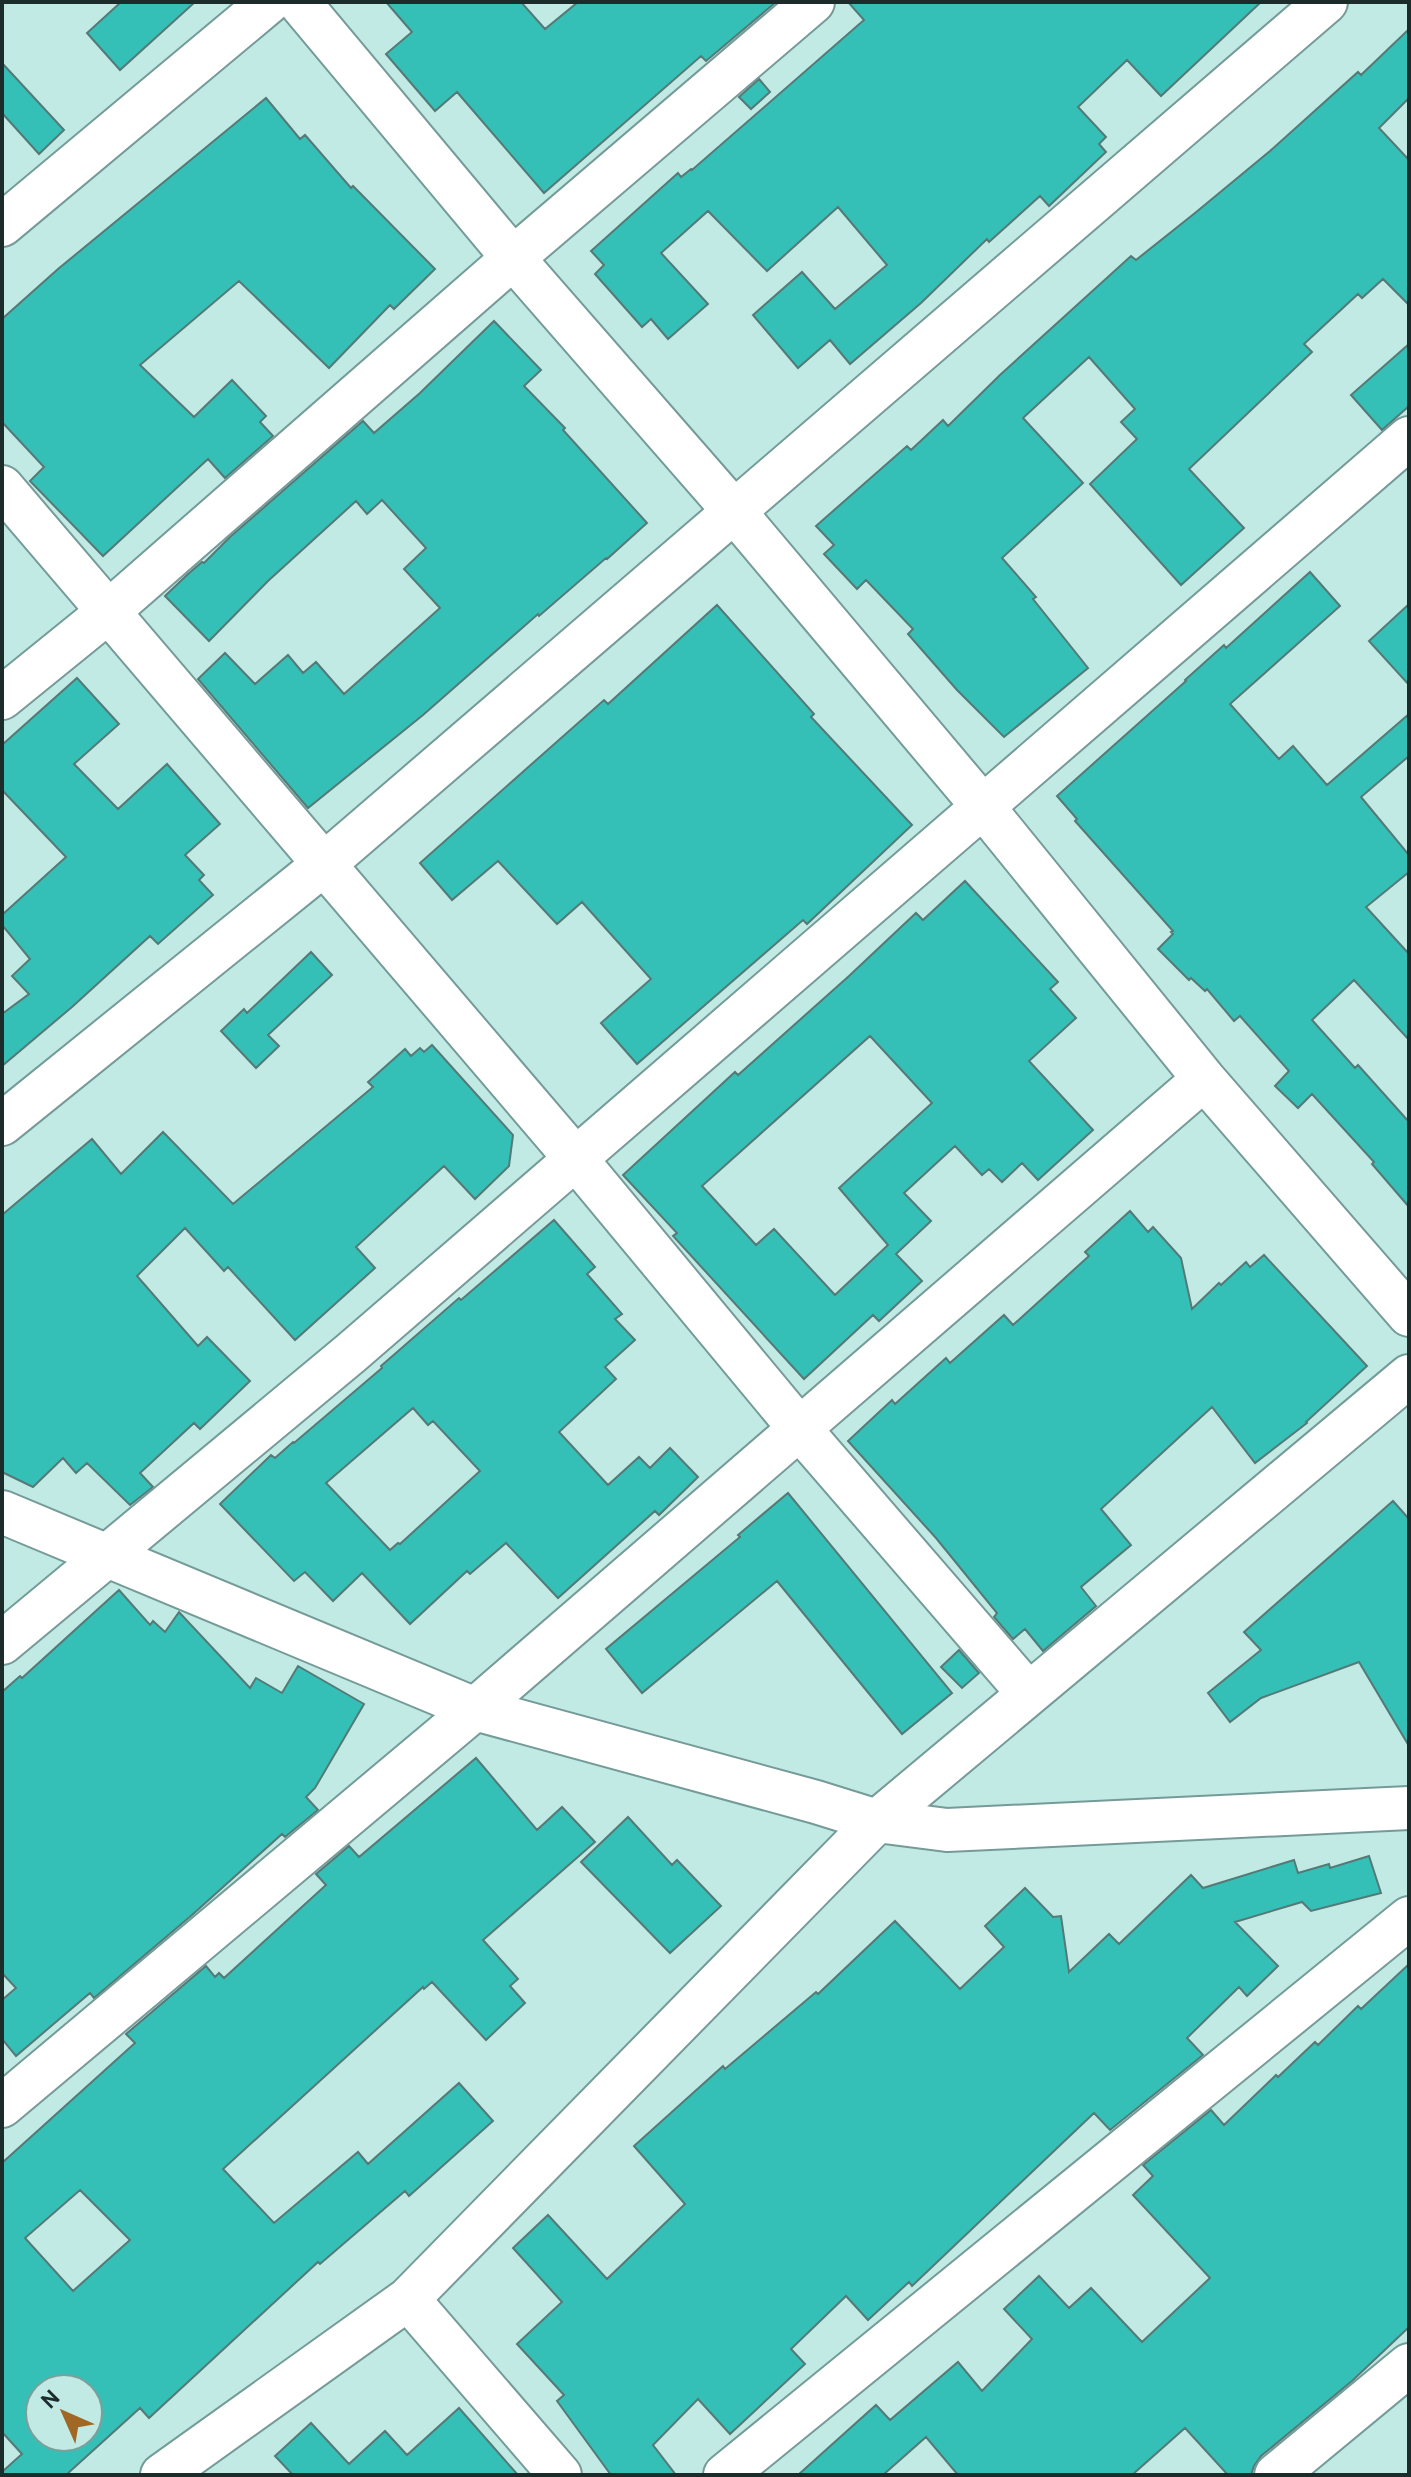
<svg xmlns="http://www.w3.org/2000/svg" width="1411" height="2477" font-family="Overpass,sans-serif">
  <rect width="100%" height="100%" fill="#c1eae5"/>
  <path fill="#35c0b7" stroke="#547976" stroke-width="2" fill-rule="evenodd" d="M 121,2 L 195,2 L 120,70 L 87,33 Z
    M 386,2 L 521,2 L 545,29 L 578,2 L 776,2 L 706,61 L 701,56 L 544,193 L 457,92 L 435,111 L 386,54 L 412,32 Z
    M 848,2 L 1261,2 L 1161,96 L 1127,60 L 1078,107 L 1106,137 L 1099,144 L 1106,152 L 1049,206 L 1040,196 L 989,242 L 987,239 L 921,303 L 850,364 L 830,340 L 798,368 L 753,315 L 802,272 L 835,309 L 887,265 L 838,207 L 767,271 L 708,211 L 661,253 L 708,304 L 668,339 L 651,319 L 642,327 L 595,274 L 604,265 L 591,251 L 678,173 L 681,177 L 691,169 L 692,170 L 864,20 Z
    M 1409,29 L 1409,98 L 1379,128 L 1409,160 L 1409,305 L 1383,279 L 1362,298 L 1358,294 L 1304,344 L 1312,352 L 1189,469 L 1244,528 L 1181,585 L 1090,484 L 1137,439 L 1121,422 L 1135,409 L 1089,357 L 1023,418 L 1083,483 L 1002,558 L 1036,597 L 1033,599 L 1088,668 L 1004,737 L 957,690 L 908,634 L 913,629 L 866,580 L 857,589 L 824,554 L 834,545 L 816,526 L 907,446 L 911,450 L 943,420 L 948,426 L 1000,375 L 1131,256 L 1136,260 L 1195,213 L 1270,151 L 1358,72 L 1361,75 Z
    M 2,63 L 64,130 L 39,154 L 2,113 Z
    M 759,79 L 770,92 L 751,109 L 739,97 Z
    M 266,98 L 300,139 L 305,135 L 351,188 L 353,186 L 435,269 L 394,309 L 390,305 L 329,368 L 239,281 L 140,365 L 194,417 L 232,380 L 266,416 L 260,422 L 273,436 L 225,478 L 208,459 L 103,556 L 30,481 L 44,467 L 2,422 L 2,319 L 58,269 Z
    M 494,321 L 541,370 L 524,386 L 565,428 L 563,430 L 647,523 L 607,559 L 606,558 L 539,616 L 538,614 L 423,715 L 308,808 L 198,679 L 225,653 L 255,684 L 288,655 L 303,673 L 316,662 L 344,694 L 440,608 L 404,569 L 426,548 L 382,500 L 367,514 L 356,501 L 268,581 L 209,641 L 165,596 L 187,575 L 202,562 L 204,563 L 230,537 L 363,421 L 374,433 L 420,393 Z
    M 1409,344 L 1409,406 L 1382,430 L 1351,395 Z
    M 1310,572 L 1340,606 L 1230,704 L 1279,759 L 1293,746 L 1327,785 L 1409,714 L 1409,756 L 1361,797 L 1409,855 L 1409,872 L 1366,907 L 1409,954 L 1409,1040 L 1354,980 L 1312,1020 L 1355,1068 L 1358,1065 L 1409,1122 L 1409,1207 L 1372,1164 L 1374,1162 L 1312,1094 L 1298,1108 L 1275,1086 L 1289,1071 L 1240,1016 L 1234,1021 L 1207,989 L 1205,991 L 1191,978 L 1189,980 L 1158,949 L 1173,934 L 1171,932 L 1173,931 L 1075,821 L 1077,819 L 1057,796 L 1186,681 L 1185,680 L 1224,645 L 1226,648 Z
    M 1409,604 L 1409,685 L 1369,641 Z
    M 717,605 L 814,714 L 811,717 L 912,825 L 807,924 L 803,920 L 637,1064 L 601,1023 L 651,979 L 582,902 L 557,924 L 498,861 L 452,900 L 420,863 L 604,700 L 608,704 Z
    M 77,678 L 119,724 L 74,764 L 118,809 L 167,764 L 220,824 L 185,855 L 204,875 L 199,880 L 213,895 L 158,944 L 150,936 L 72,1007 L 2,1066 L 2,1014 L 29,994 L 12,976 L 30,959 L 2,925 L 2,915 L 66,857 L 2,790 L 2,745 Z
    M 965,881 L 1058,982 L 1050,989 L 1076,1018 L 1029,1061 L 1093,1130 L 1038,1180 L 1022,1163 L 1002,1182 L 989,1169 L 982,1175 L 955,1146 L 904,1193 L 931,1221 L 896,1254 L 922,1281 L 879,1321 L 873,1315 L 804,1379 L 673,1236 L 677,1233 L 623,1175 L 735,1072 L 738,1075 L 849,976 L 916,913 L 923,920 ZM 870,1036 L 932,1103 L 839,1188 L 888,1245 L 835,1295 L 774,1229 L 756,1245 L 702,1186 Z
    M 311,952 L 332,975 L 268,1035 L 279,1046 L 256,1068 L 221,1031 L 244,1009 L 247,1013 Z
    M 432,1045 L 513,1135 L 509,1166 L 475,1199 L 444,1166 L 356,1247 L 375,1268 L 295,1340 L 228,1267 L 224,1271 L 185,1228 L 137,1276 L 198,1346 L 207,1337 L 250,1381 L 200,1429 L 194,1423 L 140,1473 L 153,1487 L 130,1505 L 87,1463 L 76,1473 L 63,1458 L 33,1487 L 2,1472 L 2,1215 L 92,1139 L 121,1174 L 163,1132 L 233,1204 L 373,1087 L 368,1082 L 405,1049 L 411,1056 L 420,1048 L 424,1052 Z
    M 1130,1211 L 1148,1232 L 1153,1227 L 1181,1258 L 1192,1309 L 1219,1283 L 1221,1285 L 1246,1262 L 1250,1267 L 1264,1255 L 1367,1366 L 1306,1422 L 1307,1423 L 1255,1463 L 1212,1407 L 1101,1509 L 1131,1545 L 1081,1587 L 1096,1606 L 1043,1651 L 1025,1629 L 1013,1639 L 994,1617 L 997,1613 L 936,1538 L 848,1441 L 892,1400 L 895,1404 L 946,1358 L 950,1363 L 1004,1315 L 1013,1325 L 1089,1256 L 1085,1252 Z
    M 554,1220 L 595,1267 L 587,1274 L 622,1314 L 615,1319 L 635,1340 L 605,1367 L 616,1379 L 559,1432 L 608,1485 L 639,1457 L 650,1468 L 670,1448 L 698,1477 L 659,1515 L 655,1511 L 558,1598 L 506,1543 L 470,1574 L 467,1571 L 410,1624 L 362,1573 L 333,1601 L 305,1572 L 294,1581 L 220,1504 L 271,1455 L 275,1458 L 293,1442 L 294,1443 L 382,1368 L 381,1366 L 459,1298 L 461,1300 ZM 413,1408 L 428,1425 L 433,1421 L 480,1471 L 400,1544 L 398,1543 L 390,1550 L 326,1483 Z
    M 788,1493 L 952,1693 L 902,1734 L 777,1581 L 642,1693 L 606,1649 L 740,1537 L 738,1535 Z
    M 1393,1501 L 1409,1519 L 1409,1746 L 1359,1662 L 1261,1698 L 1230,1722 L 1208,1693 L 1261,1650 L 1244,1632 Z
    M 119,1590 L 150,1625 L 153,1621 L 165,1632 L 179,1612 L 250,1688 L 256,1678 L 282,1693 L 298,1666 L 364,1704 L 315,1788 L 306,1797 L 318,1810 L 285,1837 L 282,1834 L 192,1915 L 94,1998 L 90,1993 L 16,2056 L 2,2039 L 2,2000 L 16,1988 L 2,1973 L 2,1692 L 20,1676 L 22,1678 Z
    M 959,1650 L 979,1673 L 962,1688 L 941,1667 Z
    M 476,1758 L 537,1830 L 562,1807 L 595,1842 L 483,1940 L 518,1979 L 510,1986 L 525,2003 L 486,2040 L 432,1982 L 424,1989 L 423,1987 L 223,2169 L 274,2223 L 358,2152 L 368,2164 L 459,2083 L 493,2121 L 409,2196 L 405,2191 L 320,2264 L 318,2262 L 149,2418 L 140,2408 L 66,2475 L 2,2475 L 2,2472 L 22,2454 L 2,2432 L 2,2163 L 135,2043 L 126,2034 L 206,1966 L 215,1977 L 219,1973 L 224,1978 L 326,1885 L 316,1874 L 349,1846 L 359,1857 ZM 80,2190 L 130,2240 L 73,2291 L 25,2238 ZM 40,2389 L 88,2389 L 88,2437 L 40,2437 Z
    M 628,1817 L 672,1865 L 677,1860 L 721,1906 L 670,1953 L 581,1862 Z
    M 1369,1856 L 1381,1893 L 1311,1911 L 1302,1902 L 1235,1922 L 1278,1966 L 1247,1996 L 1239,1987 L 1187,2038 L 1203,2055 L 1110,2130 L 1094,2113 L 912,2286 L 909,2282 L 868,2320 L 846,2296 L 791,2349 L 805,2364 L 730,2434 L 698,2399 L 653,2445 L 676,2475 L 611,2475 L 557,2401 L 564,2395 L 517,2344 L 562,2302 L 513,2248 L 548,2215 L 607,2279 L 685,2204 L 634,2146 L 723,2066 L 725,2069 L 816,1992 L 818,1994 L 895,1921 L 960,1989 L 1004,1947 L 985,1926 L 1025,1888 L 1053,1917 L 1061,1916 L 1069,1972 L 1109,1934 L 1119,1944 L 1191,1875 L 1203,1888 L 1294,1860 L 1298,1873 L 1329,1864 L 1330,1868 Z
    M 1409,1964 L 1409,2327 L 1352,2381 L 1261,2456 L 1254,2466 L 1251,2475 L 1228,2475 L 1185,2428 L 1132,2475 L 958,2475 L 926,2437 L 883,2475 L 798,2475 L 876,2405 L 890,2420 L 958,2362 L 982,2391 L 1032,2339 L 1004,2309 L 1039,2276 L 1069,2308 L 1091,2288 L 1142,2342 L 1210,2278 L 1133,2195 L 1153,2176 L 1143,2165 L 1211,2110 L 1224,2125 L 1276,2075 L 1278,2077 L 1315,2042 L 1318,2045 L 1358,2006 L 1361,2009 Z
    M 459,2408 L 518,2475 L 293,2475 L 275,2456 L 311,2423 L 349,2464 L 385,2431 L 407,2455 Z"/>
  <g fill="none" stroke-linecap="round" stroke-linejoin="round">
    <defs>
      <path id="minor" d="M 299,2 L 513,258 L 733,510 L 984,808 L 1204,1079 L 1409,1315
        M 2,225 L 269,2
        M 2,487 L 575,1158 L 799,1428 L 1028,1693
        M 2,698 L 108,612 L 513,258 L 813,2
        M 2,1124 L 323,865 L 1326,2
        M 2,1512 L 475,1709 L 816,1802 L 877,1821 L 947,1830 L 1409,1808
        M 2,1643 L 351,1353 L 1409,438
        M 2,2106 L 475,1709 L 1204,1079
        M 408,2299 L 560,2475
        M 162,2475 L 408,2299 L 877,1821 L 1409,1376
        M 725,2475 L 1409,1918
        M 1276,2475 L 1409,2365"/>
    </defs>
    <use href="#minor" stroke="#759b98" stroke-width="46"/>
    <use href="#minor" stroke="#fff" stroke-width="42"/>
  </g>
  <rect width="1411" height="2477" fill="none" stroke="#1c2c2a" stroke-width="8"/>
  <g transform="translate(64 2413) rotate(315)"><circle r="38" fill="#c1eae5" stroke="#7f9e9a" stroke-width="2"/>
  <path d="M0-6L14 30L0 20L-14 30Z" fill="#a06725"/>
  <text y="-12" font-size="22" font-weight="bold" text-anchor="middle" fill="#1c2c2a">N</text>
  </g>
</svg>
